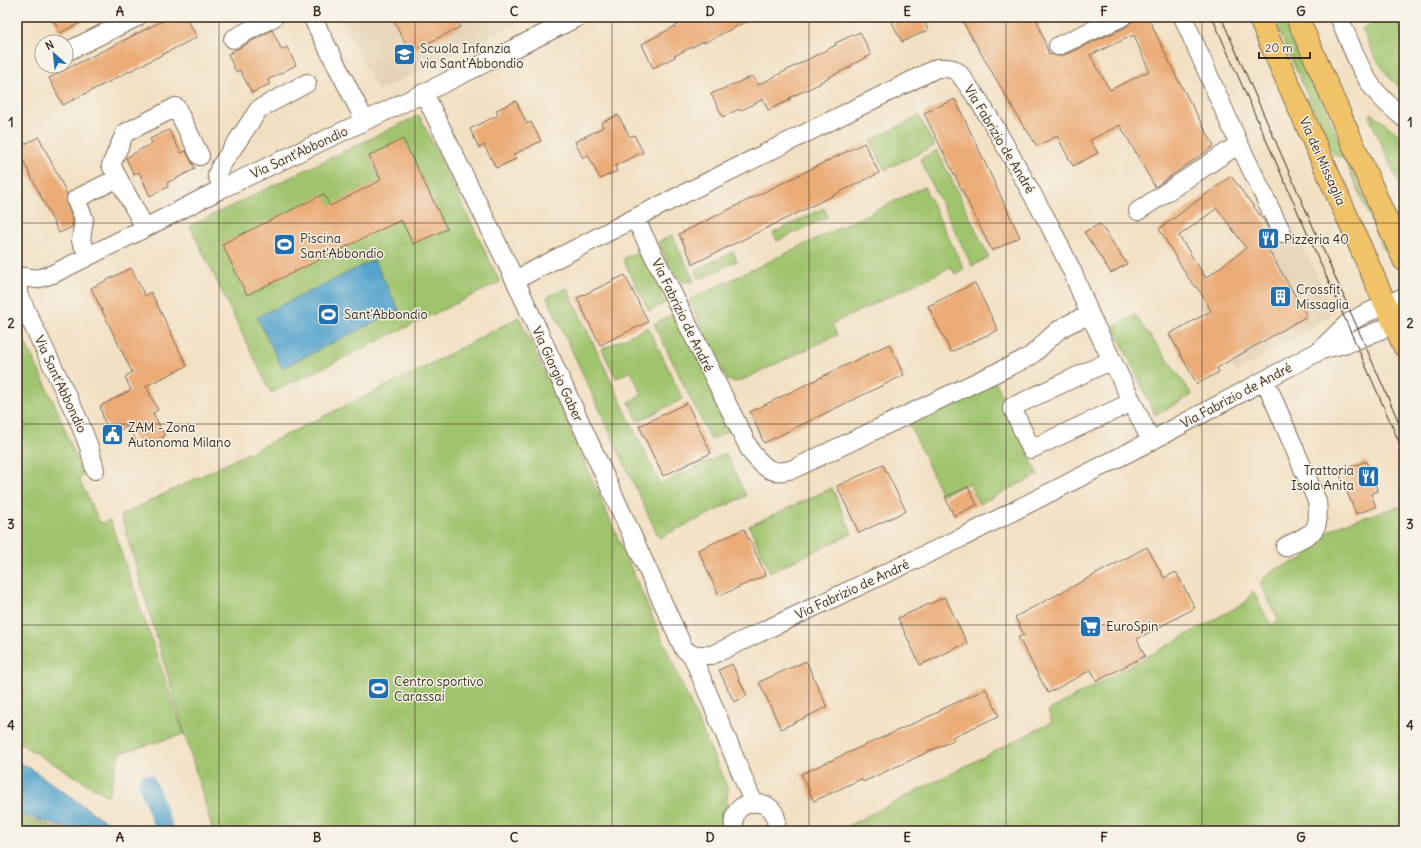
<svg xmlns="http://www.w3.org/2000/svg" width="1421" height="848" font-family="Delius,sans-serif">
  <rect width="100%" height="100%" fill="#f7f3e8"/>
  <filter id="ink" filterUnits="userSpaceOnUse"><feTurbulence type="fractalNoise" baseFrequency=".025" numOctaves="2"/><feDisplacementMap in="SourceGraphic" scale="8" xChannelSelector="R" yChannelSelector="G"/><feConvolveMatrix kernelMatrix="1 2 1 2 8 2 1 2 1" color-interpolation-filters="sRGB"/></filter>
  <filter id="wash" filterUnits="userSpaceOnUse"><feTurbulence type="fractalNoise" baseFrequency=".012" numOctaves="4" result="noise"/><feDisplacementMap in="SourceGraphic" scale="16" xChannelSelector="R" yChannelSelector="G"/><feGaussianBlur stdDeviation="0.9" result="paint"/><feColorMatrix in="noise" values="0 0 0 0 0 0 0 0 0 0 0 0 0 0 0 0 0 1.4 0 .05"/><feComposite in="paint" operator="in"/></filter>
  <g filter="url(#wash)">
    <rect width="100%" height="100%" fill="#f2e0c3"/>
    <path fill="#e5d1b4" d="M 339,17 L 525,17 L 526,19 L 378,91 Z
      M 1295,228 L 1333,311 L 1329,317 L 1236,372 L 1198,302 Z"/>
    <path fill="#a0c46e" stroke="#6e7746" d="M 1273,17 L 1285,17 L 1387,249 L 1384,251 L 1344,158 L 1333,154 Z
      M 1371,17 L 1404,17 L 1404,92 L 1390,78 L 1374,56 L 1362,28 L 1374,24 Z
      M 1371,114 L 1373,114 L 1404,139 L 1404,195 L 1371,121 L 1370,116 Z
      M 419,115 L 500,282 L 271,393 L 190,226 Z
      M 919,116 L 934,146 L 885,170 L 870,141 Z
      M 937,150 L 989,257 L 972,266 L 920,159 Z
      M 924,187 L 964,269 L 955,274 L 951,267 L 832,324 L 837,335 L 740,381 L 734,382 L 727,380 L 689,300 Z
      M 824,208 L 828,217 L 777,241 L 773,233 Z
      M 672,235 L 694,281 C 691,282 687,283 684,282 C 672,278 664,253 658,242 Z
      M 646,247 L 672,299 L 649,311 L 623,259 Z
      M 733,252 L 737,261 L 699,279 L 695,270 Z
      M 567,288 L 660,484 L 726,453 L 746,496 L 659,538 L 547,297 Z
      M 678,312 L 734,428 L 711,440 L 654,324 Z
      M 1135,315 C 1153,342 1175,367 1192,395 L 1155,415 L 1114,327 Z
      M 519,317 L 556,397 L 728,789 L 725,825 L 726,831 L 213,831 L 121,515 L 421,369 Z
      M 648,327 L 683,399 L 638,421 L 629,402 L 642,395 L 631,371 L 616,378 L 602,349 Z
      M 17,329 L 28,348 L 56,407 L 83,476 L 79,479 L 100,523 L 110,520 L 184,734 L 120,753 L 108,796 L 17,742 Z
      M 996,382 L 1038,475 L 979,504 L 969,483 L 942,495 L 909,423 Z
      M 832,488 L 852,534 L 770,572 L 749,526 Z
      M 1404,505 L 1404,831 L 838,831 L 1052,722 L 1048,711 L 1246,602 L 1253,591 L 1271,625 L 1279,620 L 1260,584 C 1267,569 1291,564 1305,558 L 1300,548 L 1342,524 Z
      M 17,815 L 66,831 L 17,831 Z"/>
    <path fill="#52a3cc" stroke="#466675" d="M 374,260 L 399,310 L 282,368 L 257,317 Z
      M 17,762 L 30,768 L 119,831 L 73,831 L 17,813 Z"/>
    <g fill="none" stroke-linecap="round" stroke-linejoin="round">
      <path stroke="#52a3cc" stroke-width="18" d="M 147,783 L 165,831"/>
    </g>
    <g id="blocks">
      <path fill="#ebac77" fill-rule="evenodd" d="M 52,17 L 92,17 L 60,33 Z
        M 170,17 L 186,17 L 197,37 L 63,105 L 49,78 Z
        M 392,17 L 455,17 L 460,27 L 410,52 Z
        M 692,17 L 755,17 L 704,43 L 704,41 L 674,56 L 675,57 L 653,68 L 642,44 Z
        M 892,17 L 922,17 L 928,30 L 902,42 L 892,22 L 894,21 Z
        M 960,17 L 1036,17 L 1049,55 L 1051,54 L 1057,56 L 1062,56 L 1126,27 L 1131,22 L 1142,17 L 1148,17 L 1177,78 L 1214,146 L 1155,187 L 1120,125 L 1090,140 L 1098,153 L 1073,166 L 1057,136 L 1037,146 L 1026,129 L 1025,129 ZM 1134,35 L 1149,71 L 1110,90 L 1090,55 Z
        M 272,30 L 282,50 L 287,47 L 296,65 L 268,80 L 270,84 L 252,93 L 240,70 L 236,72 L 228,54 Z
        M 860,32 L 871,55 L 851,65 L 852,66 L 820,82 L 821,83 L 789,98 L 790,100 L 768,110 L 763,99 L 740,111 L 739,109 L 723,117 L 711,94 L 753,76 L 758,85 L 836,45 L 835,43 Z
        M 955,99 L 1020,237 L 992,251 L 924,113 Z
        M 516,101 L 527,124 L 531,122 L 541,141 L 513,155 L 516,159 L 496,168 L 484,145 L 479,148 L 470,129 L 498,115 L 496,110 Z
        M 618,115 L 630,137 L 634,135 L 643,152 L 615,166 L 617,171 L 600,179 L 588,155 L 583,158 L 575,142 L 603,127 L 601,123 Z
        M 169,130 L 181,153 L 186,151 L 195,169 L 167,183 L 168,187 L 150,196 L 139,172 L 134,175 L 126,158 L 152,143 L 150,139 Z
        M 39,137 L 67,194 L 66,203 L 73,220 L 72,227 L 59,233 L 17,148 Z
        M 403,139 L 447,229 L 413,244 L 401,220 L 247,295 L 222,244 L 324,194 L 330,206 L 381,180 L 369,156 Z
        M 864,143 L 879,173 L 693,264 L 679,234 Z
        M 1231,176 L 1265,222 L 1273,238 L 1277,242 L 1268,249 L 1307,316 L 1217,368 L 1219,372 L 1197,384 L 1169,334 L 1211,311 L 1201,293 L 1189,279 L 1159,229 ZM 1217,208 L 1246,248 L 1206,278 L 1179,236 Z
        M 1100,224 L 1127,264 L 1111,273 L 1084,232 Z
        M 131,268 L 145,296 L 151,292 L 187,366 L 146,386 L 158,410 L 153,413 L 165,436 L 140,448 L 128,426 L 114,433 L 104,421 L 100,406 L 131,390 L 125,377 L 132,372 L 91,288 Z
        M 625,275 L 648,322 L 600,345 L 577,298 Z
        M 975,283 L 998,330 L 951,352 L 928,306 Z
        M 889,344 L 904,375 L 764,443 L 750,412 Z
        M 687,403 L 711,453 L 663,476 L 639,426 Z
        M 1366,461 L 1378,491 L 1371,494 L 1376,507 L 1356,514 L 1339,472 Z
        M 883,465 L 906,511 L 859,533 L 837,486 Z
        M 968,487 L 977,505 L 954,516 L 945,497 Z
        M 744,529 L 766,575 L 719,596 L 698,550 Z
        M 1147,547 L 1164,578 L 1176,572 L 1195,608 L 1137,639 L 1145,656 L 1097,681 L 1091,670 L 1048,693 L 1018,637 L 1024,635 L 1015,617 Z
        M 945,597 L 967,643 L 920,665 L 898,618 Z
        M 806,661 L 827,707 L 781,729 L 759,682 Z
        M 732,664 L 747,696 L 734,702 L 719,670 Z
        M 986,689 L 999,716 L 952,737 L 954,740 L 863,782 L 861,779 L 814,801 L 801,774 L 941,711 L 940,710 Z"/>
    </g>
  </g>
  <g filter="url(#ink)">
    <use href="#blocks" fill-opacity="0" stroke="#7b6a58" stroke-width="1"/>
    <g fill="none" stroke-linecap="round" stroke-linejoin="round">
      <defs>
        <path id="minor" d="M 312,17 L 365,121
          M 1183,17 L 1239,144 L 1282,233
          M 1339,17 C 1349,39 1357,65 1371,85 C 1380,98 1392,108 1404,118
          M 233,39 L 274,17
          M 1058,46 L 1122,17
          M 66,52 L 137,17
          M 424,93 L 515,280 L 684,649 L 692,655
          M 118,178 L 111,165 L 125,133 L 176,107 L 200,156
          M 223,188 L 217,175 L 220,167 L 259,109 L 307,83
          M 1138,211 L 1239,144
          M 635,218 L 751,452 C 765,468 771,476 793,469 L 1029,357 C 1040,349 1048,338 1059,330 C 1068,323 1080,319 1090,315
          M 89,256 L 81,241 L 84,219 L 76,199 L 118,178 L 145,228
          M 17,276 L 37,279 L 53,274 L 145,228 L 223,188 L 424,93 L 578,17
          M 18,277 L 18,294 L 79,421 L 89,447 L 95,470
          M 515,280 L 635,218 L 937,68 L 946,68 L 953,69 L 959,73 L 979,101 L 996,129 L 1050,226 L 1073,273 L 1090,315 L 1151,441
          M 1321,349 L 1347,324 L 1364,314 L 1404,297
          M 1112,360 L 1012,407 L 1031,449 L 1132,402
          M 1265,380 L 1317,501 C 1321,537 1311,532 1285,547
          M 692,655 L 712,655 L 961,538 L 1151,441 L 1321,350 L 1354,341 L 1404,320
          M 692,655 L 753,802
          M 735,831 C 724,794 786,793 775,831"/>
        <path id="major" d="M 1259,17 L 1404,346
          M 1297,17 L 1404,260"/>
      </defs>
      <use href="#minor" stroke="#7b6a58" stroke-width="20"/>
      <use href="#major" stroke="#7b6a58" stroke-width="24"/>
      <use href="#minor" stroke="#fff" stroke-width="18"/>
      <use href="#major" stroke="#f1c369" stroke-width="22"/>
      <path stroke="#3b2a1e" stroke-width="1" d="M 1212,17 L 1404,453
        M 1221,17 L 1404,434"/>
    </g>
  </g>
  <path fill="none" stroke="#3b2a1e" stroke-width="1" stroke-opacity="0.55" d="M 219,17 L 219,831M 415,17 L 415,831M 612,17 L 612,831M 809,17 L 809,831M 1006,17 L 1006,831M 1202,17 L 1202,831M 17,223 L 1404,223M 17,424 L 1404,424M 17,625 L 1404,625"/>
  <defs>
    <symbol id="school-square" viewBox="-11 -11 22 22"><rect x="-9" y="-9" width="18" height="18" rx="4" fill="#1f6fb2" stroke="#f7f3e8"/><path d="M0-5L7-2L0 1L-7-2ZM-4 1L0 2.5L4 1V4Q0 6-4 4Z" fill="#fff"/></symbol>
    <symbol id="restaurant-square" viewBox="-11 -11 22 22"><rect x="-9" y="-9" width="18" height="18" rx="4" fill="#1f6fb2" stroke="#f7f3e8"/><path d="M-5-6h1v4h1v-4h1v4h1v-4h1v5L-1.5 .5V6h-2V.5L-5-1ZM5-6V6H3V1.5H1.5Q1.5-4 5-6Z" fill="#fff"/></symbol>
    <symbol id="stadium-square" viewBox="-11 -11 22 22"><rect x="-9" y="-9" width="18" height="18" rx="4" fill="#1f6fb2" stroke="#f7f3e8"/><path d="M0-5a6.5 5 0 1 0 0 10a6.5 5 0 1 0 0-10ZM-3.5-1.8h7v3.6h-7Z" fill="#fff"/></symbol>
    <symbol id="building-square" viewBox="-11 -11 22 22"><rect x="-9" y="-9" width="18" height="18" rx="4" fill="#1f6fb2" stroke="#f7f3e8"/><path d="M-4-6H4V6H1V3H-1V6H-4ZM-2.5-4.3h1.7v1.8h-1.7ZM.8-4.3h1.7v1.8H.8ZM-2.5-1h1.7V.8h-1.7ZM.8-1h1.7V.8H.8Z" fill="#fff"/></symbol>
    <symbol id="civic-square" viewBox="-11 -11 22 22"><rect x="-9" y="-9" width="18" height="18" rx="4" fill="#1f6fb2" stroke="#f7f3e8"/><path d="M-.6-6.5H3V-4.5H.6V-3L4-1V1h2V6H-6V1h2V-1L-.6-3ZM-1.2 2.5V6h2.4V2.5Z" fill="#fff"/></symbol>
    <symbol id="supermarket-square" viewBox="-11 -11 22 22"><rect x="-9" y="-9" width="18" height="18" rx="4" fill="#1f6fb2" stroke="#f7f3e8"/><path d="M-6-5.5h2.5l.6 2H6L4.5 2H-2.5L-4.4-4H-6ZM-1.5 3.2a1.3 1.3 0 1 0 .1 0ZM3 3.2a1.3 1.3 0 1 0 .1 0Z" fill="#fff"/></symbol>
  </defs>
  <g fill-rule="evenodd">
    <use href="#school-square" x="392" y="42" width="25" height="25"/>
    <use href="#restaurant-square" x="1256" y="226" width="25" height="25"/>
    <use href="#stadium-square" x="272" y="232" width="25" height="25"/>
    <use href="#building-square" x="1268" y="284" width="25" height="25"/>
    <use href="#stadium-square" x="316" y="302" width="25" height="25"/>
    <use href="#civic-square" x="100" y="422" width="25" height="25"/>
    <use href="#restaurant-square" x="1356" y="464" width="25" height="25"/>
    <use href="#supermarket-square" x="1078" y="614" width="25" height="25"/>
    <use href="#stadium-square" x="366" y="676" width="25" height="25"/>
  </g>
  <g text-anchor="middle" stroke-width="3" stroke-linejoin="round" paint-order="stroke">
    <g font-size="13" fill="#3b2a1e" stroke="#f7f3e8" text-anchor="start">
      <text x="420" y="53">Scuola Infanzia<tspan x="420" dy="15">via Sant'Abbondio</tspan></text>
      <text x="300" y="243">Piscina<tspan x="300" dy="15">Sant'Abbondio</tspan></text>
      <text x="1284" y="244">Pizzeria 40</text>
      <text x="1296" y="294">Crossfit<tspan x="1296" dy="15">Missaglia</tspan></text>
      <text x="344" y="319">Sant'Abbondio</text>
      <text x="128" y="432">ZAM - Zona<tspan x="128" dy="15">Autonoma Milano</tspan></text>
      <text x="1354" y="475" text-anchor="end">Trattoria<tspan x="1354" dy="15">Isola Anita</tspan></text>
      <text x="1106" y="631">EuroSpin</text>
      <text x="394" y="686">Centro sportivo<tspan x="394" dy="15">Carassai</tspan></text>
    </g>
    <g font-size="13" fill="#3b2a1e" stroke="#f7f3e8">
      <text transform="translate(1000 139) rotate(59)" y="5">Via Fabrizio de André</text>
      <text transform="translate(299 152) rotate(-25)" y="5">Via Sant'Abbondio</text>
      <text transform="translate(1323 161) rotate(66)" y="5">Via dei Missaglia</text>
      <text transform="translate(683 315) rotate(64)" y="5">Via Fabrizio de André</text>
      <text transform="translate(558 374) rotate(65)" y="5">Via Giorgio Gaber</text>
      <text transform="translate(61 384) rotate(65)" y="5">Via Sant'Abbondio</text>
      <text transform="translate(1236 395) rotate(-28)" y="5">Via Fabrizio de André</text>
      <text transform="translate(852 589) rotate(-25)" y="5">Via Fabrizio de André</text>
    </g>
  </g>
  <rect width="1421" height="848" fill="none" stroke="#f7f3e8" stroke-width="44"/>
  <g transform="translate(54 54) rotate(333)"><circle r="19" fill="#f7f3e8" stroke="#aca397"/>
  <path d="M0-3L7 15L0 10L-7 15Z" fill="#1f6fb2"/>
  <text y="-6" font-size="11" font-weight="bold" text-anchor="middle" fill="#3b2a1e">N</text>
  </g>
  <path d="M1259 52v6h51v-6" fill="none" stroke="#3b2a1e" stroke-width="2"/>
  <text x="1265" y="52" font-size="12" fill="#3b2a1e" stroke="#f7f3e8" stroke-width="3" paint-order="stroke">20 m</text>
  <rect x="22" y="22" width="1377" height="804" fill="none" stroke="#3b2a1e" stroke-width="1.5"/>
  <g font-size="13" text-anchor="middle" font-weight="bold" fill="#3b2a1e">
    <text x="120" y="16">A</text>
    <text x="317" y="16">B</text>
    <text x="514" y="16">C</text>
    <text x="710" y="16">D</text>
    <text x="907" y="16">E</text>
    <text x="1104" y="16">F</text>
    <text x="1301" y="16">G</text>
    <text x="11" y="127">1</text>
    <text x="1410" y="127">1</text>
    <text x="11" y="328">2</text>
    <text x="1410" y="328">2</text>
    <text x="11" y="529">3</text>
    <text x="1410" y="529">3</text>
    <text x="11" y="730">4</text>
    <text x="1410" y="730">4</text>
    <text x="120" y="842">A</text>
    <text x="317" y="842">B</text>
    <text x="514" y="842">C</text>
    <text x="710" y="842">D</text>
    <text x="907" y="842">E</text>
    <text x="1104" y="842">F</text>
    <text x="1301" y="842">G</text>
  </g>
</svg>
